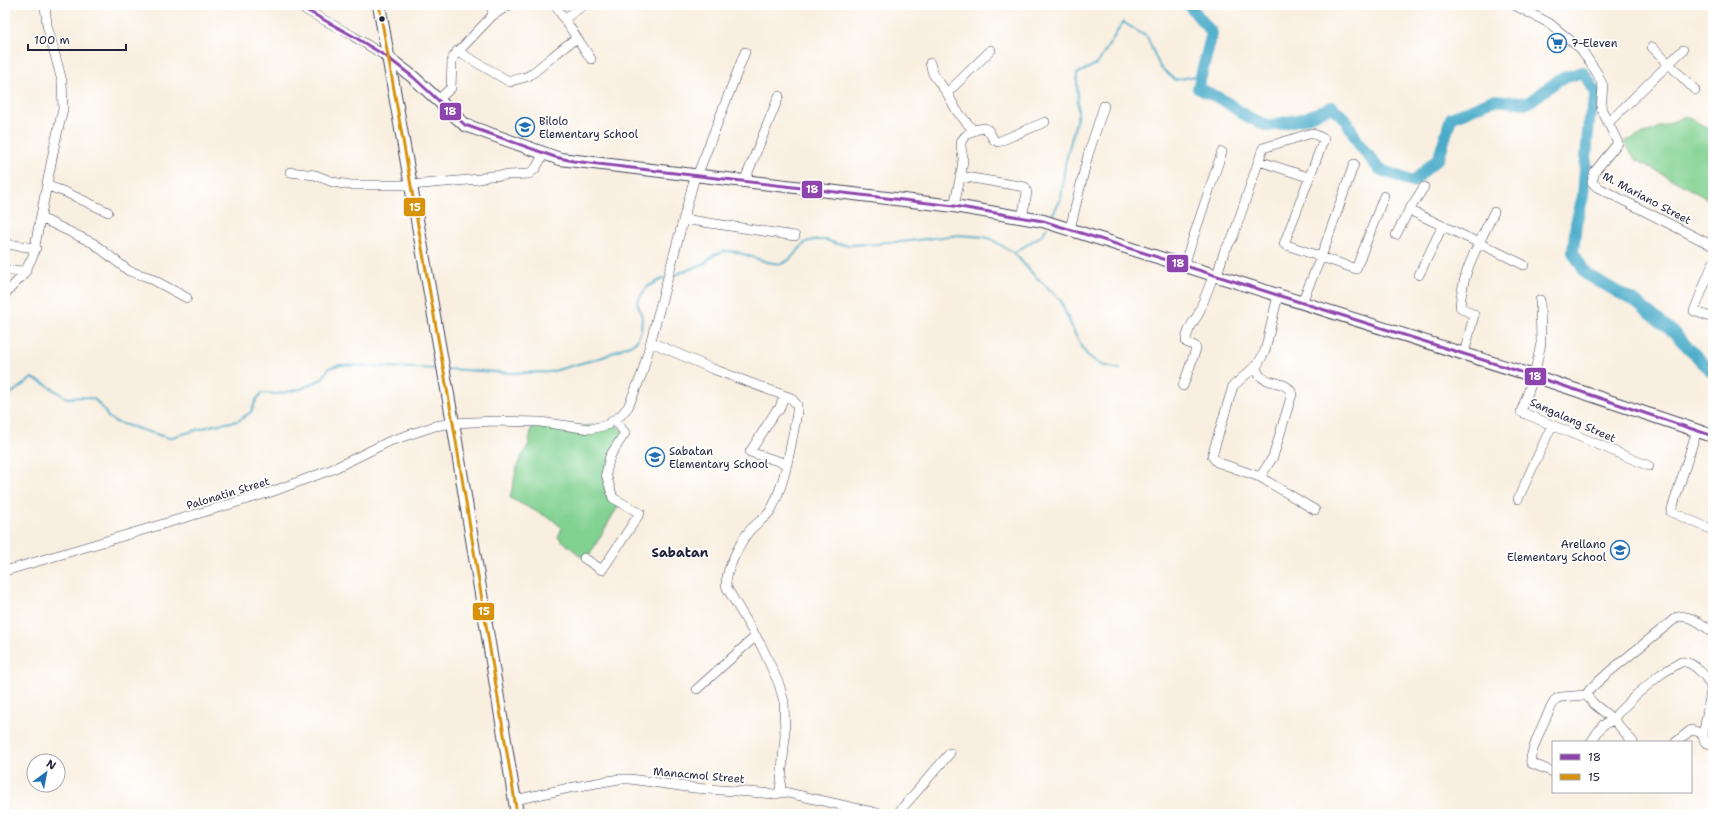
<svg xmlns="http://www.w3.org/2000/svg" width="1718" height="819" font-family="'Shantell Sans',sans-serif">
  <rect width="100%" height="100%" fill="#fff"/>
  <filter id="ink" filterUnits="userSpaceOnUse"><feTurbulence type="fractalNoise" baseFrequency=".025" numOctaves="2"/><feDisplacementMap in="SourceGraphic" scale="8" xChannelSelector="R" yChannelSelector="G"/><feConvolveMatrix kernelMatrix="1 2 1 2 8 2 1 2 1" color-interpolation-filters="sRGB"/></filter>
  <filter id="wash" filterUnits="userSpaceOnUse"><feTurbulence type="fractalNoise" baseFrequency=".012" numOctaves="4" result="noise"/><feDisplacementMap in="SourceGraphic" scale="16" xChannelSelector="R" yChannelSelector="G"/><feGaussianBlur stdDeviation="0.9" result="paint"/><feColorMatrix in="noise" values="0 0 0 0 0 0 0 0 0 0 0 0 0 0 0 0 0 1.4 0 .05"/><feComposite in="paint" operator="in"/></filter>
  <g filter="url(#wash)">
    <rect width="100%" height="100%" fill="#f9efe0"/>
    <path fill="#81d191" stroke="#527a66" d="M 1686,116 L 1713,131 L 1713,202 L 1635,159 L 1624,142 Z
      M 615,423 L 624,434 L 603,473 L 620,503 L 586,561 L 558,537 L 562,528 L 553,520 L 510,498 L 518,463 L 528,446 L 532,425 L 566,428 Z"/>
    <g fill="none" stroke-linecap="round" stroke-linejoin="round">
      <path stroke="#49abc9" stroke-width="2" d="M 1050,219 L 1061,199 L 1065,164 L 1078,114 L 1077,74 L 1098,63 L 1123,22 L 1147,37 L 1160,67 L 1175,80 L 1201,75
        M 1014,253 L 1042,235 L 1047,227
        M 670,277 L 705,263 L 714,255 L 725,251 L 737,252 L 767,262 L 781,264 L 789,260 L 806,242 L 814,240 L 826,240 L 837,244 L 848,245 L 878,244 L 884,242 L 901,242 L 959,235 L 984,237 L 991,239 L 1014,253 L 1034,275 L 1060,299 L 1074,332 L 1087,355 L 1101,365 L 1120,369
        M 447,369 L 511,373 L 550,372 L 603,357 L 636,342 L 641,331 L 642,317 L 637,302 L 647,287 L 664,278
        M 5,398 L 32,378 L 45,384 L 67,398 L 83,397 L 94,399 L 102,407 L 108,417 L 116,422 L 169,438 L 214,425 L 238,421 L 251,412 L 256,400 L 262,393 L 277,394 L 301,389 L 322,379 L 329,368 L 339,365 L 439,369"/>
      <path stroke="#49abc9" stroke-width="12" d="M 1189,5 L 1212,33 L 1198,88 L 1223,100 L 1248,117 L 1268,126 L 1302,119 L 1332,107 L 1346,120 L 1359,144 L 1379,169 L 1413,182 L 1439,157 L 1451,118 L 1493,100 L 1528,103 L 1560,79 L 1583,72 L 1597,94 L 1589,120 L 1583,196 L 1576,223 L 1573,252 L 1586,274 L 1637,303 L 1672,331 L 1713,373"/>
    </g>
  </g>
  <g filter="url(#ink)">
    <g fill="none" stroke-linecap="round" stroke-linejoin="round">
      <defs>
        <path id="minor" d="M 297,5 L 353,36 L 387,57
          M 492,5 L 492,16
          M 555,5 L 591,59
          M 1514,5 L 1549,23 L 1581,49 L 1597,73 L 1603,86 L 1601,108 L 1618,143 L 1595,171 L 1592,182 L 1597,187 L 1713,246
          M 564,19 L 584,5
          M 1652,47 L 1695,90
          M 457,51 L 510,82 C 516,78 524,79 530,75 C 546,63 560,49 577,38
          M 930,63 L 933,74 L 947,93
          M 438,100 L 451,88 L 452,61 L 454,56 L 492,16 L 509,5
          M 1608,123 L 1683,50
          M 973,130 L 957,111 L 947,93 L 991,50
          M 1259,161 L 1308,177
          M 290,172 L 315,175 L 333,182 L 350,185 L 411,185 L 480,179 L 489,176 L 529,174 L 536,168 L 544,153
          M 697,176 L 745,52
          M 960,176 L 1025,187 L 1027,193 L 1022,217
          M 744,182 L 779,96
          M 48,186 L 65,192 L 108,212
          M 954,206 C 957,190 962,175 963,159 C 963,153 959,146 962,140 C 967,133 975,129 984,128 L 988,130 L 994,140 L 998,142 L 1045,122
          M 1409,210 L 1479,243 C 1468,266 1462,281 1460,307 L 1474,315 L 1464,354
          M 1494,212 L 1479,243 L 1524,265
          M 41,218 L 93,243 L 129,271 L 148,277 L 187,298
          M 683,219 L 795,236
          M 1070,229 L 1088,155 L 1104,106
          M 1396,235 L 1409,210 L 1424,187
          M 5,244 L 36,248
          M 1713,263 L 1694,311 L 1713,318
          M 1184,265 L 1222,152
          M 5,270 L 26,271
          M 1217,275 L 1224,252 L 1233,237 L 1263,148 L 1312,133 L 1324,139 L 1284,244 L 1356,269 L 1384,196
          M 1419,275 L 1442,227
          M 5,294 L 23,275 L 33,256 L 55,143 L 63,109 L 62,81 L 47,25 L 45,5
          M 1278,295 L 1265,351 L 1258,364 L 1233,386 L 1212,456 L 1217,462 L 1260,477 L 1315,510
          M 1540,300 L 1541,343 L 1534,376 L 1521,412 L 1649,466
          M 1302,302 L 1321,257 L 1354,164
          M 651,342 L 713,369 L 791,398 L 797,405 C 798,413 795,422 794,429 C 789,456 784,484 772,508 C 767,518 757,522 750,530 C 742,539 722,576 727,588 L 762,647 L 779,684 L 784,702 L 785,736 L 780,792
          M 1256,366 C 1258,388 1287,377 1292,394 L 1273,457 L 1260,477
          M 1183,386 L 1196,349 L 1195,346 L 1186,342 C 1186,332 1192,323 1198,315 L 1214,274
          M 784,396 L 779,410 L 776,411 L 750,452 L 787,464
          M 1697,430 L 1671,512 L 1713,530
          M 1518,499 L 1552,425
          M 584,558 L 602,570 L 640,513 L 613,498 L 606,474 L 610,456 L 625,433 L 615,420
          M 5,571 L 271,492 L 333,469 L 390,441 L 435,426 L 453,423 L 495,421 L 540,422 L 590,429 L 607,425 L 621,415 L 628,407 L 642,374 L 695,176
          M 1712,686 L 1703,736 L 1705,742 L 1713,745
          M 697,689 L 756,636
          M 1586,695 L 1591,688 L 1609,672 L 1677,617 C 1689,614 1704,625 1713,633
          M 1586,695 L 1594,704 L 1614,720 L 1633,742
          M 1591,742 L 1599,730 L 1603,725 L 1614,720 L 1617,714 L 1637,694 L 1661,674 L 1681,662 C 1692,660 1712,680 1711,690
          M 1676,742 L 1691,730 L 1703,733
          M 1553,772 L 1531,763 C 1528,755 1550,707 1556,699 L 1561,697 L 1586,695
          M 515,800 L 569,788 L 619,779 L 630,779 L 694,788 L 775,794 L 784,792 L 881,814
          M 897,814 L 950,753"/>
        <path id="major" d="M 379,5 L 453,423 L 517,814
          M 387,57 L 413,77 L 465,125 L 560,159 L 954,206 L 1043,221 L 1534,376 L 1713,436"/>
      </defs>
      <use href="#minor" stroke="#424154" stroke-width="10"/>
      <use href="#major" stroke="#424154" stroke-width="14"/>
      <use href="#minor" stroke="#fff" stroke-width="9"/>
      <use href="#major" stroke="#fff" stroke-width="12"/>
      <defs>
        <path id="bus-1" d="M 297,5 L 353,36 L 387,57 L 413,77 L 465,125 L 555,157 L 573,161 L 954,206 L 1043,221 L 1534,376 L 1713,436"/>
        <path id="bus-2" d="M 379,5 L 453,423 L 517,814"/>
      </defs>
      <use href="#bus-1" stroke="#fff" stroke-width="6"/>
      <use href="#bus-2" stroke="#fff" stroke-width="6"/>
      <use href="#bus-1" stroke="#8e44ad" stroke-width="3"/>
      <use href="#bus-2" stroke="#d79209" stroke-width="3"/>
    </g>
  </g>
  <defs>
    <symbol id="supermarket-ring" viewBox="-11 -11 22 22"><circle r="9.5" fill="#fff" stroke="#1f6fb2" stroke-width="1.5"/><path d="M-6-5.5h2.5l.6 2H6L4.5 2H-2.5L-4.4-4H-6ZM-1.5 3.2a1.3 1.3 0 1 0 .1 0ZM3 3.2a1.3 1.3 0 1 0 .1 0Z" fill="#1f6fb2"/></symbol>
    <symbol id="school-ring" viewBox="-11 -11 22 22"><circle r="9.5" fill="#fff" stroke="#1f6fb2" stroke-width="1.5"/><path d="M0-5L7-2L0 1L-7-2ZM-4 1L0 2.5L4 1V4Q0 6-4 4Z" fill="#1f6fb2"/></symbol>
  </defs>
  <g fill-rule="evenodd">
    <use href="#supermarket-ring" x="1546" y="32" width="22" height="22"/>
    <use href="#school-ring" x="514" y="116" width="22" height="22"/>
    <use href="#school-ring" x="644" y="446" width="22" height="22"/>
    <use href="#school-ring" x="1609" y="539" width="22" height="22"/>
  </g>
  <circle fill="#22223b" stroke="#fff" stroke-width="1.5" cx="382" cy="19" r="3.5"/>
  <g text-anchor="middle" stroke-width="3.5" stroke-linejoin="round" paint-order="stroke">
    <g font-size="11" fill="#22223b" stroke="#fff" text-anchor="start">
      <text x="1571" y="47">7-Eleven</text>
      <text x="539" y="125">Bilolo<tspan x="539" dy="13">Elementary School</tspan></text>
      <text x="669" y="455">Sabatan<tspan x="669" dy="13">Elementary School</tspan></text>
      <text x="1606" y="548" text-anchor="end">Arellano<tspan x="1606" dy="13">Elementary School</tspan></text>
    </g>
    <g font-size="11" fill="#22223b" stroke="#fff">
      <text transform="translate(1647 198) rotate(28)" y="4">M. Mariano Street</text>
      <text transform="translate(1573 420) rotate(24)" y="4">Sangalang Street</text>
      <text transform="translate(228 493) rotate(-17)" y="4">Palonatin Street</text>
      <text transform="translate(699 775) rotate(5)" y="4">Manacmol Street</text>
    </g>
    <g font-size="13" font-weight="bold" fill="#22223b" stroke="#fff">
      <text x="680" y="557">Sabatan</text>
    </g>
  </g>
  <g stroke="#fff" stroke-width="1.5">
    <rect x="439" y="102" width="23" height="19" rx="4" fill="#8e44ad"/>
    <rect x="801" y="180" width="22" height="19" rx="4" fill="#8e44ad"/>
    <rect x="403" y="197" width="23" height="20" rx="4" fill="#d79209"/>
    <rect x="1166" y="254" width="23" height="19" rx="4" fill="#8e44ad"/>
    <rect x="1524" y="367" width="23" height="19" rx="4" fill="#8e44ad"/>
    <rect x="472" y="602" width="23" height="19" rx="4" fill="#d79209"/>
  </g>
  <g font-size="11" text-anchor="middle" font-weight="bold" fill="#fff">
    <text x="450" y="115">18</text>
    <text x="812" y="193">18</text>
    <text x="415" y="211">15</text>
    <text x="1178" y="267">18</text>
    <text x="1535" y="380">18</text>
    <text x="484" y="615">15</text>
  </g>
  <rect width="1718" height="819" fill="none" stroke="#fff" stroke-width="20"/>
  <rect x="1552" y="741" width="140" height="52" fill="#ffffff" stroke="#a7a7b1"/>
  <rect x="1560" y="754" width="20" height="6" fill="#8e44ad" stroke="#a7a7b1"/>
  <text x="1588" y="761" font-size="12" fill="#22223b">18</text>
  <rect x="1560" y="774" width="20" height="6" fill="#d79209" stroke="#a7a7b1"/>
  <text x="1588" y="781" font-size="12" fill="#22223b">15</text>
  <g transform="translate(46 773) rotate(32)"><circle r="19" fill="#ffffff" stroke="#a7a7b1"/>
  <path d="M0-3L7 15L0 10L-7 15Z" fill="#1f6fb2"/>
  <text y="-6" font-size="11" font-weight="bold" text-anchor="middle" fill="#22223b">N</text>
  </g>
  <path d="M28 44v6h98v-6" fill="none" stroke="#22223b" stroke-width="2"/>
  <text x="34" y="44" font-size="12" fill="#22223b" stroke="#ffffff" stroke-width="3" paint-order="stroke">100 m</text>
</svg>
